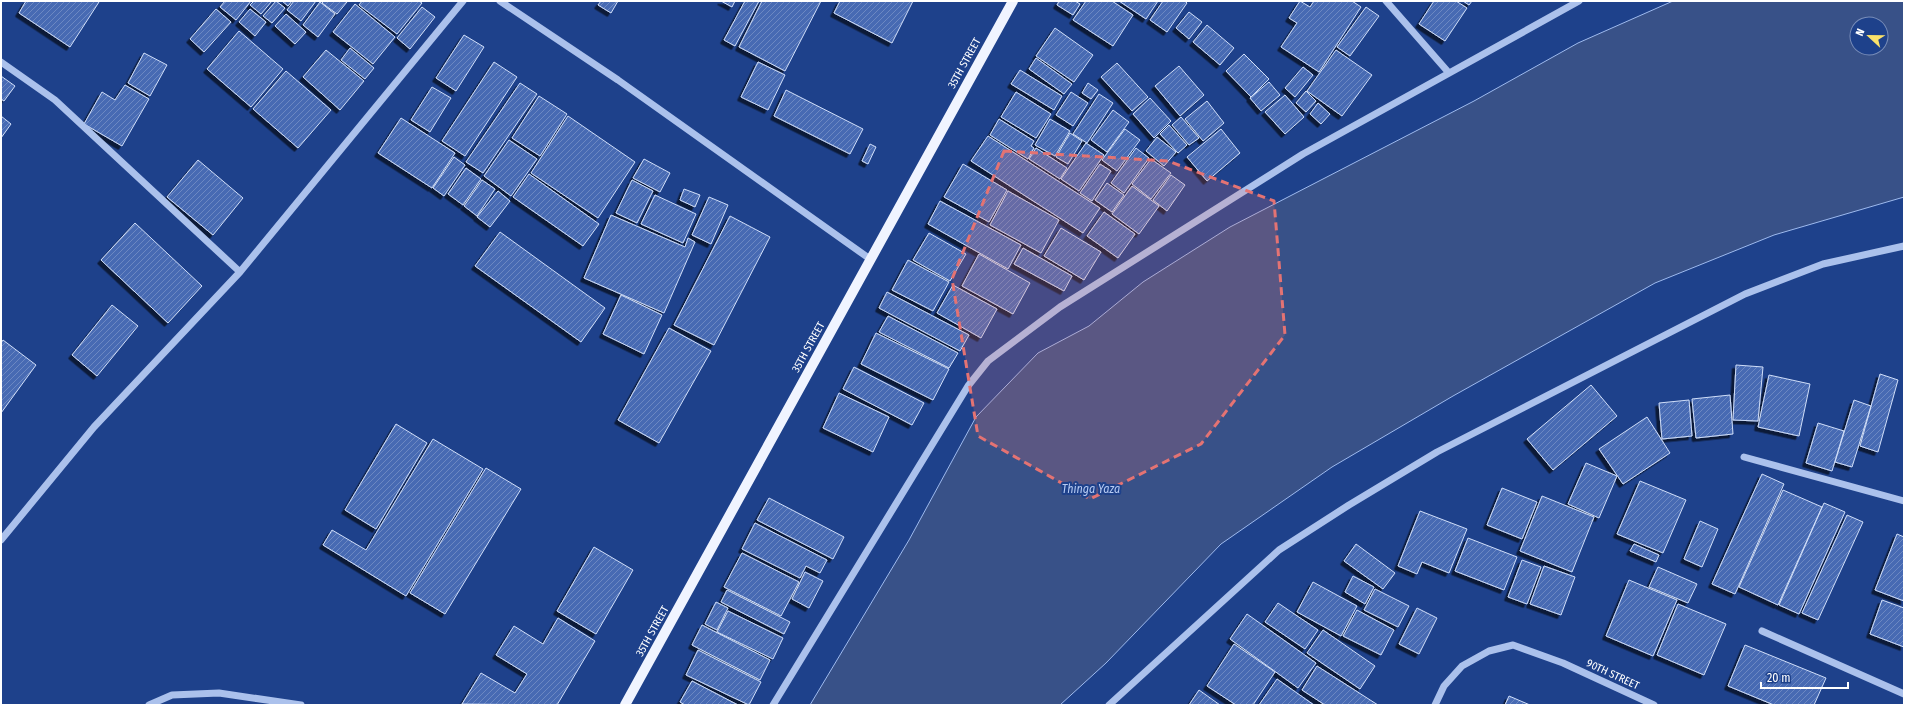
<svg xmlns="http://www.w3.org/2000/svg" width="1905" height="706" font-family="'Fira Sans Condensed',sans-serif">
  <defs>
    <pattern id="building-hatch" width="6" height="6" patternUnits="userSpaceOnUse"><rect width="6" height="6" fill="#476ab3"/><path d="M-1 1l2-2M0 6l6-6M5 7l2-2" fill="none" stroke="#6c88c2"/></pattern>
    <filter id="shadow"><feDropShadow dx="-3.5" dy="3.5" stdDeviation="0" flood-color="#0009"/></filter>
  </defs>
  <rect width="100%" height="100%" fill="#1e418b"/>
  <path fill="#385188" stroke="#9ebaee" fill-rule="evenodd" d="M 1673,1 L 1904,1 L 1904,197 L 1774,235 L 1655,283 L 1453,396 L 1332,467 L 1221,544 L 1106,663 L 1060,705 L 810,705 L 909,540 L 976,417 L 1038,353 L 1089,326 L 1143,282 L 1230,227 L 1474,101 L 1578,43 ZM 1857,24 L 1881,24 L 1881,48 L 1857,48 Z"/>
  <path fill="url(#building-hatch)" stroke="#d0def9" filter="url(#shadow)" d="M 26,1 L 97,1 L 99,2 L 70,47 L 19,13 Z
    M 225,1 L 251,1 L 236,20 L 220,7 Z
    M 254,1 L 272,1 L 261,14 L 250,5 Z
    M 276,1 L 285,8 L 272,23 L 263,16 Z
    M 282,1 L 292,1 L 288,6 Z
    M 294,1 L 316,1 L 301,21 L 287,10 Z
    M 324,1 L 346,1 L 347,2 L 337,14 L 322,3 Z
    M 362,1 L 419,1 L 422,3 L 397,34 L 359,5 Z
    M 601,1 L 618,1 L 611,13 L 598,5 Z
    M 721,1 L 735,1 L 732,7 Z
    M 745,1 L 759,1 L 735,46 L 724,40 Z
    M 762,1 L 821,1 L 785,71 L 739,47 Z
    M 840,1 L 913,1 L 892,43 L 834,13 Z
    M 1059,1 L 1075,1 L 1080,4 L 1073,15 L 1057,5 Z
    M 1086,1 L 1112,1 L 1133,15 L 1113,46 L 1073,20 Z
    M 1119,1 L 1158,1 L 1146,19 Z
    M 1163,1 L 1185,1 L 1187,3 L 1167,32 L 1150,20 Z
    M 1300,1 L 1310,7 L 1314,1 L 1352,1 L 1361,7 L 1319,72 L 1281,47 L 1297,23 L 1289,18 Z
    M 1434,1 L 1456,1 L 1467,8 L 1445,41 L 1419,24 Z
    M 1463,1 L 1472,1 L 1469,5 Z
    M 320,2 L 335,14 L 318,37 L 303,25 Z
    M 355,4 L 395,37 L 373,64 L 333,32 Z
    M 422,7 L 435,17 L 410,49 L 397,38 Z
    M 1366,7 L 1379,16 L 1350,56 L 1337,47 Z
    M 216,9 L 231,22 L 204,52 L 190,39 Z
    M 250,9 L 266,22 L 255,36 L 239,22 Z
    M 1189,12 L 1202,22 L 1189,39 L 1176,28 Z
    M 286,14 L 306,32 L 295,44 L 275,26 Z
    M 1207,25 L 1234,48 L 1220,65 L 1193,42 Z
    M 1055,28 L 1093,55 L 1074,82 L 1036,56 Z
    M 239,31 L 283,69 L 251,107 L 207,69 Z
    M 464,35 L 484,47 L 456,91 L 436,78 Z
    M 350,48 L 374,68 L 365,79 L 341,60 Z
    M 326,50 L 364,81 L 340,110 L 303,77 Z
    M 1336,50 L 1372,75 L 1342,116 L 1307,91 Z
    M 144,53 L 167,65 L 150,96 L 128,83 Z
    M 1244,54 L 1269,79 L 1251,97 L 1226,71 Z
    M 1036,58 L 1072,84 L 1064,94 L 1029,69 Z
    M 494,62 L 517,77 L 465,156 L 442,141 Z
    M 758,62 L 785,75 L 768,110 L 741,97 Z
    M 1117,63 L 1148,97 L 1132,111 L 1101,77 Z
    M 1179,66 L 1204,95 L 1180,116 L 1155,86 Z
    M 1303,67 L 1313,75 L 1295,97 L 1285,88 Z
    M 1020,70 L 1062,96 L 1054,110 L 1011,84 Z
    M 286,71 L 331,110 L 298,148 L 253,109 Z
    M 1,76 L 15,86 L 4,101 L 1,99 Z
    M 1269,82 L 1280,95 L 1261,111 L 1250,98 Z
    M 520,83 L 537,94 L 483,173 L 466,162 Z
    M 1088,83 L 1098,90 L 1091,99 L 1082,93 Z
    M 125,85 L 149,99 L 122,146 L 84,124 L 102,92 L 115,100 Z
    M 432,87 L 451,98 L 430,132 L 411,120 Z
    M 786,90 L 863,129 L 850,154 L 774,116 Z
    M 1306,91 L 1316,101 L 1306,112 L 1296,103 Z
    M 1016,92 L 1051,114 L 1036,138 L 1001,117 Z
    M 1071,92 L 1088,103 L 1073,126 L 1056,115 Z
    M 1099,94 L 1113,103 L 1087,143 L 1073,134 Z
    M 1285,95 L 1304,117 L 1285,134 L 1265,112 Z
    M 539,96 L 567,114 L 540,156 L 512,138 Z
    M 1150,98 L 1171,121 L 1154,138 L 1133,114 Z
    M 1207,101 L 1224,123 L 1203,141 L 1185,119 Z
    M 1318,103 L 1330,114 L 1321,124 L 1310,114 Z
    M 1113,110 L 1129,122 L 1107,152 L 1091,140 Z
    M 1,116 L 11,124 L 1,138 Z
    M 568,116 L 635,162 L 598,218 L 531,173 Z
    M 1181,117 L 1199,138 L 1189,145 L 1172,125 Z
    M 401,118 L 455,153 L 432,188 L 378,153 Z
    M 999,119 L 1034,141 L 1031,146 L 1034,148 L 1028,159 L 990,135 Z
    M 1050,119 L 1070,131 L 1055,156 L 1035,145 Z
    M 1169,125 L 1187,145 L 1178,153 L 1160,134 Z
    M 1125,129 L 1140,140 L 1117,171 L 1102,160 Z
    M 1221,129 L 1240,153 L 1207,181 L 1187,157 Z
    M 1070,133 L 1082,141 L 1068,164 L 1056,157 Z
    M 988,136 L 1100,208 L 1083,233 L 971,161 Z
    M 1157,137 L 1176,152 L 1164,166 L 1146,151 Z
    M 509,140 L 537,159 L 511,196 L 484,176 Z
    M 1086,143 L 1104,155 L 1079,191 L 1061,179 Z
    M 870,144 L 876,147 L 868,164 L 862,161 Z
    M 1036,148 L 1067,168 L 1060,179 L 1029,159 Z
    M 1136,148 L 1149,158 L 1124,193 L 1111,183 Z
    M 454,157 L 465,165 L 444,196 L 433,188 Z
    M 644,159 L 670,173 L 660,192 L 633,178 Z
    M 1151,159 L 1171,173 L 1151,199 L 1132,184 Z
    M 198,160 L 243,198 L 213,235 L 167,197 Z
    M 963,164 L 1007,190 L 989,222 L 944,197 Z
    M 1100,164 L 1111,171 L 1092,201 L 1080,193 Z
    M 466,168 L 481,179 L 463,205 L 448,194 Z
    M 529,174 L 599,224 L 583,246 L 513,197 Z
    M 1171,175 L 1185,185 L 1167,211 L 1153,200 Z
    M 482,180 L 495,189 L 477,216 L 464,206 Z
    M 632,180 L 653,191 L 637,223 L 616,213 Z
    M 1107,183 L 1124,195 L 1112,212 L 1095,200 Z
    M 1132,186 L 1159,206 L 1139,234 L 1112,214 Z
    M 684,189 L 700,195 L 695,207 L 680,200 Z
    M 498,191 L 510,201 L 490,227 L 477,217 Z
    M 1008,191 L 1059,220 L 1041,253 L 990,225 Z
    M 655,195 L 696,214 L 683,243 L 641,224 Z
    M 709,197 L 728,205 L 711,244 L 692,235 Z
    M 940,201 L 1021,245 L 1008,269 L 928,224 Z
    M 1104,212 L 1135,234 L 1118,258 L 1087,236 Z
    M 611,215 L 685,247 L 688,238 L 695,242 L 664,313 L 584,278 Z
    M 730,216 L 770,237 L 714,345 L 674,325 Z
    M 135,223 L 202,286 L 168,323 L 101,260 Z
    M 1061,228 L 1101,252 L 1084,280 L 1044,256 Z
    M 500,232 L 605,308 L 581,342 L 475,266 Z
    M 929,233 L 966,254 L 950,281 L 913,260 Z
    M 1023,248 L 1072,276 L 1064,291 L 1014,264 Z
    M 979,254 L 1030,283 L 1013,314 L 962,286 Z
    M 908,260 L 949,282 L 933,311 L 892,290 Z
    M 953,285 L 997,309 L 981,338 L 937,313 Z
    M 887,292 L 969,335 L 960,351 L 879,308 Z
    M 621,295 L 662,315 L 644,354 L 603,334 Z
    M 112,305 L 138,326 L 97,376 L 72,355 Z
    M 888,316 L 958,353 L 949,368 L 879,332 Z
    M 669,328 L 711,351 L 659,443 L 618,420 Z
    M 876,333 L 949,369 L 933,400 L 861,364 Z
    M 3,340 L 36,365 L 1,413 L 1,343 Z
    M 1736,365 L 1763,367 L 1758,421 L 1733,420 Z
    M 854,367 L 924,403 L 912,425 L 843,389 Z
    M 1880,374 L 1898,380 L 1878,452 L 1860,446 Z
    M 1769,375 L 1810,384 L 1799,436 L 1758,427 Z
    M 1591,385 L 1617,416 L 1553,470 L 1527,439 Z
    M 839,393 L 889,417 L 873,452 L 823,428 Z
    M 1730,395 L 1733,434 L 1696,438 L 1692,399 Z
    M 1689,400 L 1692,436 L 1662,439 L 1659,403 Z
    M 1854,400 L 1871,406 L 1852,467 L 1835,462 Z
    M 1647,417 L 1670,453 L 1623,484 L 1599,449 Z
    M 1818,423 L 1844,431 L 1832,471 L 1806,463 Z
    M 396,424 L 427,443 L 376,529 L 345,510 Z
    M 433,439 L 483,469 L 406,596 L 323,545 L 332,530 L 366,550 Z
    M 1586,463 L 1617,476 L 1599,518 L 1568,504 Z
    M 486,468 L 521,489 L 445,614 L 410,593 Z
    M 1762,474 L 1784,484 L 1735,594 L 1712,584 Z
    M 1640,481 L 1686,500 L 1663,553 L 1617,534 Z
    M 1502,488 L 1537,502 L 1522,539 L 1487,525 Z
    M 1783,490 L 1822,507 L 1778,605 L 1739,587 Z
    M 1542,496 L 1594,517 L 1572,572 L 1520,551 Z
    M 769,498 L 844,537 L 833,559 L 757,520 Z
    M 1824,503 L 1845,512 L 1799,614 L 1779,605 Z
    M 1420,511 L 1467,529 L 1449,573 L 1422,562 L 1417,574 L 1398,566 Z
    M 1847,515 L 1863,522 L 1818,620 L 1802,613 Z
    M 1700,521 L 1718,529 L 1702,567 L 1684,559 Z
    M 755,523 L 827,560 L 820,573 L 806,566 L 800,578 L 742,549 Z
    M 1897,534 L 1904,537 L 1904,601 L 1875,590 Z
    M 1468,538 L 1517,557 L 1504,590 L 1455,571 Z
    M 1356,544 L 1395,573 L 1383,589 L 1344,561 Z
    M 1634,544 L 1659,555 L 1656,562 L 1630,551 Z
    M 594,547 L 633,570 L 596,634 L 557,611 Z
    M 742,553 L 799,582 L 781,616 L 724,587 Z
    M 1522,560 L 1541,567 L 1527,604 L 1508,597 Z
    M 1544,566 L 1575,577 L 1561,615 L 1530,604 Z
    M 1658,567 L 1697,584 L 1688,603 L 1649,587 Z
    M 805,572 L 823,581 L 809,608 L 792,599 Z
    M 1353,576 L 1374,587 L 1365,604 L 1345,592 Z
    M 1629,580 L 1677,600 L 1653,656 L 1606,636 Z
    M 1313,582 L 1357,606 L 1341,636 L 1297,612 Z
    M 1375,589 L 1409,606 L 1398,627 L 1364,610 Z
    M 727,590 L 790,622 L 784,634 L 721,602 Z
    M 1882,600 L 1904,608 L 1904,647 L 1870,634 Z
    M 716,602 L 728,608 L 717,630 L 705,624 Z
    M 1278,603 L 1318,630 L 1305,649 L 1265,622 Z
    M 1678,604 L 1726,624 L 1704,675 L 1657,655 Z
    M 1417,608 L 1437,618 L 1419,654 L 1399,644 Z
    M 1357,610 L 1394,630 L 1381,655 L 1343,636 Z
    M 728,611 L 783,638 L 773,659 L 717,632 Z
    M 1247,614 L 1316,663 L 1298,688 L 1230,639 Z
    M 558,618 L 595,641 L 557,705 L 462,704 L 481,673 L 515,693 L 527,674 L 496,655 L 514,626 L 543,644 Z
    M 702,625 L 770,660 L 760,680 L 692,645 Z
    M 1323,630 L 1375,666 L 1360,689 L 1307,653 Z
    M 1234,644 L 1275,672 L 1253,705 L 1236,705 L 1207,686 Z
    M 1745,645 L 1826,678 L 1814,705 L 1774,705 L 1728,686 Z
    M 698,650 L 761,682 L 749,705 L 686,675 Z
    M 1317,666 L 1378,705 L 1325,705 L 1302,690 Z
    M 1277,679 L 1314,705 L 1259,705 Z
    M 692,681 L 738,705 L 685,705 L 680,702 Z
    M 1199,690 L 1220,705 L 1189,705 Z
    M 1509,696 L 1530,705 L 1505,705 Z"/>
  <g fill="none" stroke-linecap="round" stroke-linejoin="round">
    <path stroke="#abc1ec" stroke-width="7" d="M 500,1 L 618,80 L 870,259
      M 1386,1 L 1449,73
      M 1,62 L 55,100 L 240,272
      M 1744,457 L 1904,501
      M 1,540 L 94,427 L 240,272 L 463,1
      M 1762,631 L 1904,694
      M 149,705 L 172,695 L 219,693 L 301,705
      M 773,705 L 968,386 L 988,361 L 1060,307 L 1303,154 L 1579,1
      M 1109,705 L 1279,550 L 1349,505 L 1437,452 L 1745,294 L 1823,264 L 1904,246
      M 1435,705 L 1444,686 L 1462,666 L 1489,651 L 1513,645 L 1563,663 L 1654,705"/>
    <path stroke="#f0f4ff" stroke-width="10" d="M 625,705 L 1013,1"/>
  </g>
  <path fill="#e47373" fill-opacity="0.2" stroke="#e47373" stroke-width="3" stroke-dasharray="8 5" stroke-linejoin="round" d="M 1004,151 L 1168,161 L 1274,201 L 1285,335 L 1201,444 L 1090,499 L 978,436 L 952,279 Z"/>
  <g text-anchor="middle" stroke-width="4" stroke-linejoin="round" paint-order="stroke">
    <g font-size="11" fill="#fff" stroke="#1e418b">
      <text transform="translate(964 63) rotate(-61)" y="4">35TH STREET</text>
      <text transform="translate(808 347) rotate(-61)" y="4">35TH STREET</text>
      <text transform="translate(652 631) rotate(-61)" y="4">35TH STREET</text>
      <text transform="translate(1613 674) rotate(25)" y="4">90TH STREET</text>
    </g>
    <g font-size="12" font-style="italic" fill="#b7cbf3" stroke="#1e418b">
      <text x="1091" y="493">Thinga Yaza</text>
    </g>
  </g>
  <rect width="1905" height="706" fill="none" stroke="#ffffff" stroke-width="4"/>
  <g transform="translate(1869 36) rotate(292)"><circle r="19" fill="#1e418b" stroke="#788db9"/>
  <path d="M0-3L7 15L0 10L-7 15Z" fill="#fbe26a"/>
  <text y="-6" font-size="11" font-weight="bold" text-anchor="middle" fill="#ffffff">N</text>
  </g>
  <path d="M1761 682v6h87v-6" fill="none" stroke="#ffffff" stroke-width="2"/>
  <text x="1767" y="682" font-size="12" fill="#ffffff" stroke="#1e418b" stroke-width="3" paint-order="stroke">20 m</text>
</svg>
